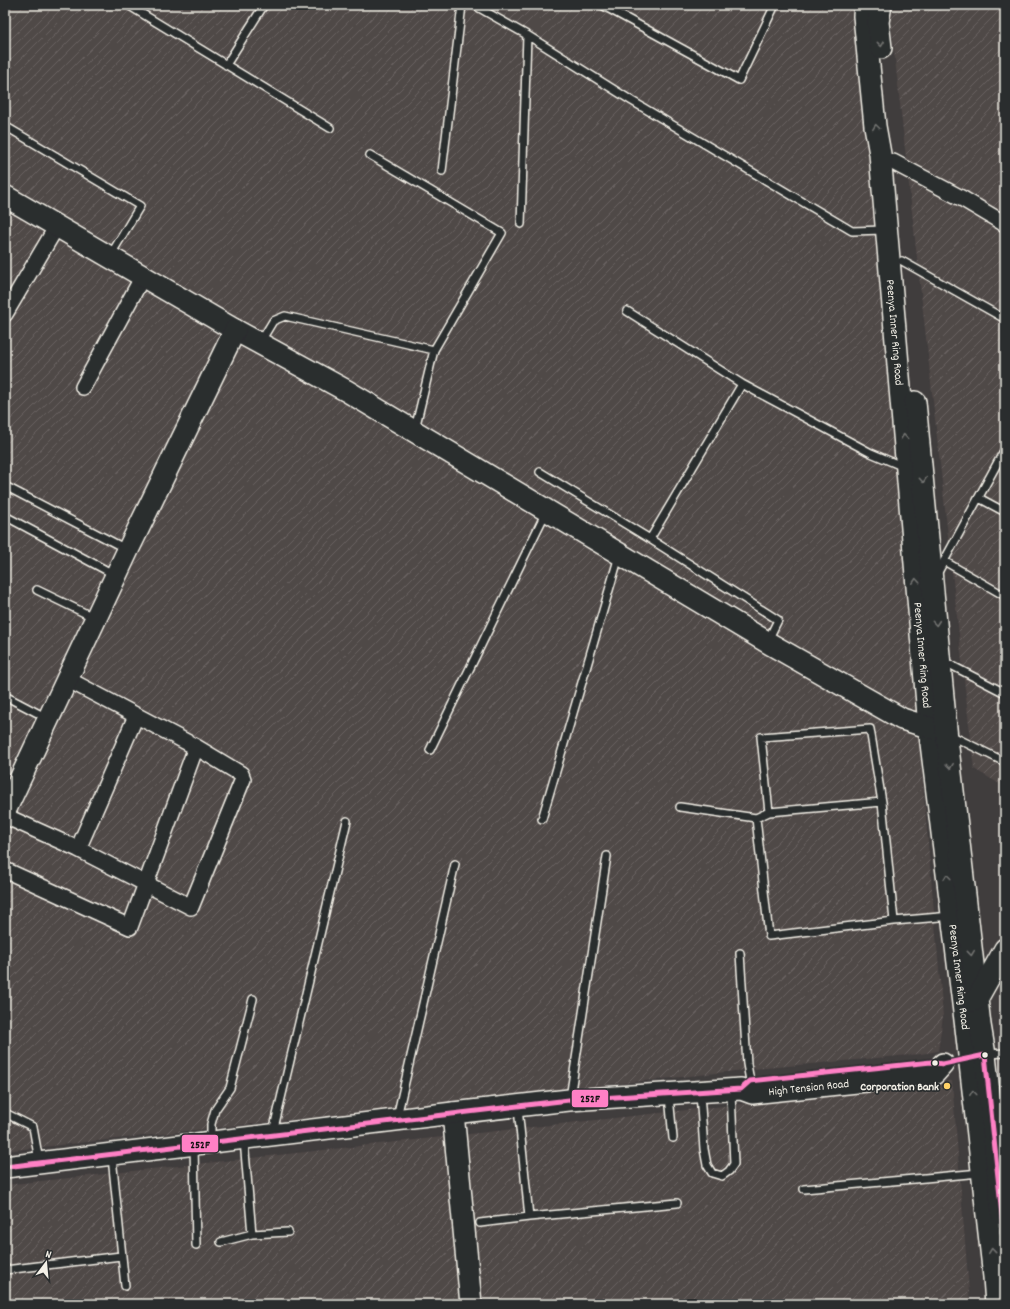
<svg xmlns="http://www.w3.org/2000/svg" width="1010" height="1309" font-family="Dekko,sans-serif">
  <defs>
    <pattern id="industrial-furrows" width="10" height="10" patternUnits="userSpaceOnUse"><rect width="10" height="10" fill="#504847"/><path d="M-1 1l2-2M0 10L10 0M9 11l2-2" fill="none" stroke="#6a6362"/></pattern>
  </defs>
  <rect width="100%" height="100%" fill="#403d3d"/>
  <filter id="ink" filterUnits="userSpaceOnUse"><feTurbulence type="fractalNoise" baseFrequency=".025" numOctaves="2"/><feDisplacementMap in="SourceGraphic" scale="8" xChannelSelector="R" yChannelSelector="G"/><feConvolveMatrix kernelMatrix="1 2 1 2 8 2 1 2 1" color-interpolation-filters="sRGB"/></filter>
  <g filter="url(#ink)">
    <path fill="url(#industrial-furrows)" d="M 5,5 L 855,5 L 856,51 L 870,173 L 943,1016 L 938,1051 L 921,1054 L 753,1069 L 5,1151 Z
      M 889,5 L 1005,5 L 1005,787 L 974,769 Z
      M 952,1081 L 970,1304 L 5,1304 L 5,1185 Z"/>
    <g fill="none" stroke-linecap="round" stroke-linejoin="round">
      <defs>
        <path id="lane" d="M 128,5 L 330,128
          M 474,5 L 527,35 L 632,101 L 852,231 L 884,230
          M 602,5 L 739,80 L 775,5
          M 226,65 L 264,5
          M 5,126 L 140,206 L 110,256
          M 370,155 L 502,233 L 434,350 L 415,429
          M 442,171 L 462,5
          M 521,224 L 527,35
          M 902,261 L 1005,319
          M 627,311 L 742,384 L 871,453 L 904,467
          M 261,341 L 273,321 L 285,316 L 434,350
          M 540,472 L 650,539 L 742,384
          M 5,486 L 126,549
          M 979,498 L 1005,512
          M 5,516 L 115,575
          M 650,539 L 778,620 L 768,640
          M 944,561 L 1005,596
          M 937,574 L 1005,449
          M 37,590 L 95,618
          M 943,661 L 1005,693
          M 5,696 L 47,718
          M 950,735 L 1005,762
          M 430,750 L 546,512
          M 680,807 L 756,818 L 769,936 L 894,921 L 882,802 L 870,729 L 761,737 L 769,812 L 756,818
          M 769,812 L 882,802
          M 542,819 L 619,556
          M 894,921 L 951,916
          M 740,953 L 747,1064 L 750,1081
          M 987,1054 L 1005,1053
          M 700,1093 L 704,1149 L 707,1165 L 712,1173 L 722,1176 L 729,1171 L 734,1164 L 731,1092
          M 669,1096 L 673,1138
          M 570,1098 L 607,856
          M 518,1108 L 529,1217 L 677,1203
          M 5,1113 L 33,1127 L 39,1161
          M 397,1117 L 455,864
          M 273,1132 L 347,821
          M 211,1140 L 211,1124 L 215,1110 L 230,1088 L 253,999
          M 244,1140 L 252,1234 L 288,1232
          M 194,1146 L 196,1245
          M 112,1157 L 125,1286
          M 804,1189 L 980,1173
          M 480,1223 L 529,1217
          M 221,1242 L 252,1234
          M 5,1270 L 121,1256
          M 684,1303 L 684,1304"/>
        <path id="street" d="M 893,162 L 963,199 L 1005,224
          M 5,314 L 57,226
          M 83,387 L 143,276
          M 5,816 L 78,849 L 191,907 L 243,779 L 241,774 L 196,747
          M 78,849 L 136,716
          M 5,870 L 130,927 L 196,747 L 67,679"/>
        <g id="secondary">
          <path id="s1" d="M 865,5 L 864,16 L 875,126 L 880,154 L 929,727 L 966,1028 L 994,1277 L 996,1304"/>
          <path d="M 881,5 L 878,22 L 881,48"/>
          <path d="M 5,196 L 235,330 L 347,391 L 772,645 L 902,719 L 941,731"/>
          <path d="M 915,402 L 947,739 L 980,1025 L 985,1055 L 1002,1214"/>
          <path d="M 5,811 L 128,550 L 235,330"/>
          <path d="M 973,1001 L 977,999 L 1005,949"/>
          <path d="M 453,1113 L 471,1304"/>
          <path id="s2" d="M 5,1167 L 453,1113 L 569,1100 L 741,1089 L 752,1093 L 934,1074 L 943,1064"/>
        </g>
      </defs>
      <use href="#lane" stroke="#f4f1e8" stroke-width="10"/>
      <use href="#street" stroke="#f4f1e8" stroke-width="18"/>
      <use href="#secondary" stroke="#f4f1e8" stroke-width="24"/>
      <use href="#lane" stroke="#2a2d2e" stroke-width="7"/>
      <use href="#street" stroke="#2a2d2e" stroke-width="15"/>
      <use href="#secondary" stroke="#2a2d2e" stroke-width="21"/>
      <defs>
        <path id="bus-1" d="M 5,1167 L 569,1100 L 741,1089 L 750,1081 L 931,1062 L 943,1064 L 985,1055 L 1005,1243"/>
      </defs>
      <use href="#bus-1" stroke="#2a2d2e" stroke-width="8"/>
      <use href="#bus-1" stroke="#ff80c5" stroke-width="5"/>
    </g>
    <defs><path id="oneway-chevron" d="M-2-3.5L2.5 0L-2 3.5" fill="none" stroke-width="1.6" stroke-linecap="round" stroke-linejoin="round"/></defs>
    <g stroke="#71726f">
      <use href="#oneway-chevron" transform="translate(881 44) rotate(84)"/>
      <use href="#oneway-chevron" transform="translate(876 127) rotate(-98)"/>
      <use href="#oneway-chevron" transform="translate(904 437) rotate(-95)"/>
      <use href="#oneway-chevron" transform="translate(923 480) rotate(85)"/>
      <use href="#oneway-chevron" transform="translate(916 581) rotate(-95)"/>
      <use href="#oneway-chevron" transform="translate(936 623) rotate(85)"/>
      <use href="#oneway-chevron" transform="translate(950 766) rotate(83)"/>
      <use href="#oneway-chevron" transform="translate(947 877) rotate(-97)"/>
      <use href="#oneway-chevron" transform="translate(971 953) rotate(84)"/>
      <use href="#oneway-chevron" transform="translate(973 1093) rotate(-97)"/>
      <use href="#oneway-chevron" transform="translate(992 1251) rotate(-96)"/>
    </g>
  </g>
  <g fill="#f4f1e8" stroke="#2a2d2e" stroke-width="1.5">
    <circle cx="985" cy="1055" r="3.5"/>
    <circle cx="935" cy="1063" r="3.5"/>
  </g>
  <circle fill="#ffd166" stroke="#2a2d2e" stroke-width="1.5" cx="947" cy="1086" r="4"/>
  <g text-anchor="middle" stroke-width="3.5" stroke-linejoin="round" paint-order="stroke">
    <g font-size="12" fill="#f4f1e8" stroke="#2a2d2e">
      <text dy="4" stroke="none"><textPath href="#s1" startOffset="329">Peenya Inner Ring Road</textPath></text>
      <text dy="4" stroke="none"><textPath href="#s1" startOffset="653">Peenya Inner Ring Road</textPath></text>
      <text dy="4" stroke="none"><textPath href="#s1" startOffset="977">Peenya Inner Ring Road</textPath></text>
      <text dy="4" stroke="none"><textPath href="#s2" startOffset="809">High Tension Road</textPath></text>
    </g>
    <g font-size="12" font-weight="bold" fill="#f4f1e8" stroke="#2a2d2e" text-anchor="end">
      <text x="939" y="1090">Corporation Bank</text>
    </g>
  </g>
  <g stroke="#2a2d2e" stroke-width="1.5">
    <rect x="571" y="1089" width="38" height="19" rx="4" fill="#ff80c5"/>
    <rect x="181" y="1134" width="38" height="19" rx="4" fill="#ff80c5"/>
  </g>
  <g font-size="11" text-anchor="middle" font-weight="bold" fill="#111">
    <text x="590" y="1102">252F</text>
    <text x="200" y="1148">252F</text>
  </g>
  <rect width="1010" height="1309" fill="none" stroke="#2a2d2e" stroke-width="20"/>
  <rect x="10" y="10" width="990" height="1289" fill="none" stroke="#f4f1e8" stroke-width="1.5" filter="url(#ink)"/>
  <g transform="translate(46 1263) rotate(16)" stroke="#2a2d2e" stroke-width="3" paint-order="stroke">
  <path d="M0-3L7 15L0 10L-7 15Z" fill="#f4f1e8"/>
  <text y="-6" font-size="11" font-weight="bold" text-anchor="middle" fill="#f4f1e8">N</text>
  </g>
</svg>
